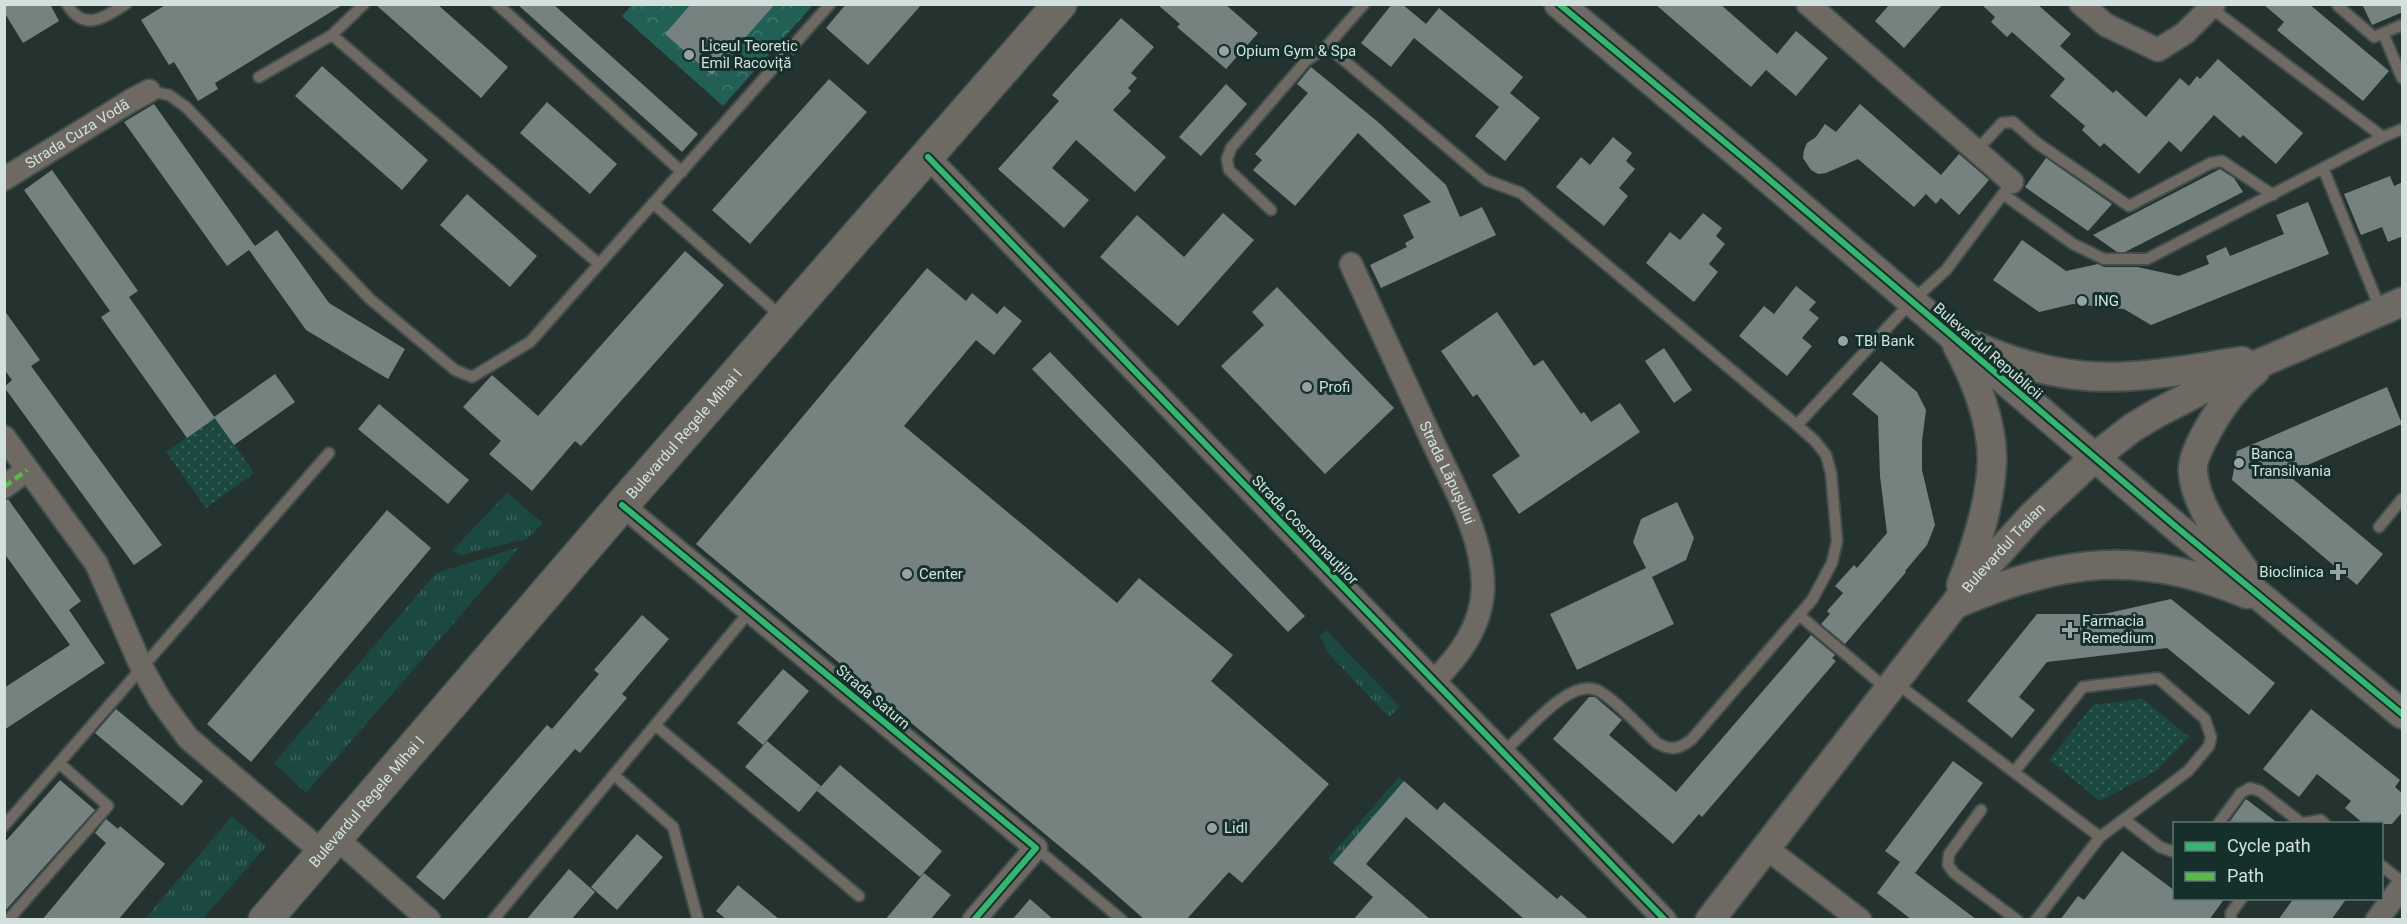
<svg xmlns="http://www.w3.org/2000/svg" width="2407" height="924" font-family="Roboto,sans-serif">
  <defs>
    <pattern id="grass-tufts" width="24" height="20" patternUnits="userSpaceOnUse" patternTransform="scale(1.5)"><rect width="24" height="20" fill="#1b4840"/><path d="M3 7l-1-3M5 7V3M7 7l1-3M15 17l-1-3M17 17v-4M19 17l1-3" fill="none" stroke="#3b625b"/></pattern>
    <pattern id="forest-crowns" width="20" height="18" patternUnits="userSpaceOnUse" patternTransform="scale(1.5)"><rect width="20" height="18" fill="#226056"/><path d="M2 6a3 3 0 1 1 6 0M12 15a3 3 0 1 1 6 0" fill="none" stroke="#41766e"/></pattern>
    <pattern id="park-dots" width="8" height="8" patternUnits="userSpaceOnUse" patternTransform="scale(1.5)"><rect width="8" height="8" fill="#1b4840"/><path d="M2 2h.1M6 6h.1" fill="none" stroke="#3b625b" stroke-width="1.8" stroke-linecap="round"/></pattern>
  </defs>
  <rect width="100%" height="100%" fill="#253330"/>
  <path fill="url(#grass-tufts)" d="M 507,493 L 543,523 L 527,539 L 461,555 L 452,551 Z
    M 520,547 L 306,793 L 274,763 L 436,573 Z
    M 1326,630 L 1400,707 L 1389,717 L 1328,653 L 1320,636 Z
    M 1399,777 L 1404,781 L 1333,863 L 1328,859 Z
    M 232,816 L 266,846 L 203,919 L 145,919 Z"/>
  <path fill="url(#forest-crowns)" d="M 632,5 L 813,5 L 723,106 L 622,16 Z"/>
  <path fill="url(#park-dots)" d="M 215,417 L 254,473 L 206,508 L 166,452 Z
    M 2143,699 L 2189,737 L 2156,771 L 2100,801 L 2049,760 L 2093,705 Z"/>
  <path fill="#768280" d="M 4,4 L 50,4 L 59,21 L 23,43 L 4,12 Z
    M 167,4 L 344,4 L 215,83 L 218,89 L 198,101 L 174,62 L 169,65 L 141,20 Z
    M 375,4 L 437,4 L 508,67 L 481,98 Z
    M 517,4 L 553,4 L 698,134 L 682,152 Z
    M 691,4 L 775,4 L 712,75 L 665,34 Z
    M 846,4 L 922,4 L 868,65 L 826,28 Z
    M 1157,4 L 1225,4 L 1258,33 L 1226,69 L 1177,27 L 1180,24 Z
    M 1392,4 L 1402,4 L 1426,24 L 1439,8 L 1523,77 L 1510,93 L 1540,118 L 1505,161 L 1475,136 L 1499,107 L 1414,38 L 1391,67 L 1361,43 Z
    M 1655,4 L 1720,4 L 1777,54 L 1796,31 L 1828,58 L 1796,96 L 1766,70 L 1751,87 Z
    M 1890,4 L 1943,4 L 1904,48 L 1875,21 Z
    M 1981,4 L 2037,4 L 2071,34 L 2060,46 L 2113,93 L 2116,90 L 2146,117 L 2180,78 L 2189,86 L 2197,76 L 2200,79 L 2218,59 L 2303,133 L 2276,164 L 2243,135 L 2240,138 L 2214,115 L 2181,152 L 2169,141 L 2139,174 L 2104,143 L 2100,147 L 2082,130 L 2085,126 L 2050,96 L 2065,79 L 2012,32 L 2007,37 L 1991,22 L 1995,17 Z
    M 2263,4 L 2309,4 L 2389,71 L 2363,101 L 2277,30 L 2284,22 Z
    M 2362,4 L 2403,4 L 2403,12 L 2372,25 Z
    M 1121,18 L 1154,47 L 1131,73 L 1137,78 L 1128,88 L 1131,91 L 1113,110 L 1166,157 L 1135,192 L 1076,140 L 1052,168 L 1089,200 L 1064,228 L 998,169 L 1059,101 L 1052,95 Z
    M 322,66 L 428,160 L 402,190 L 295,96 Z
    M 1311,67 L 1378,122 L 1446,185 L 1460,217 L 1482,207 L 1496,235 L 1381,288 L 1370,265 L 1407,247 L 1405,243 L 1414,238 L 1403,215 L 1431,202 L 1358,133 L 1295,206 L 1253,170 L 1262,160 L 1255,154 L 1308,93 L 1297,84 Z
    M 829,79 L 867,112 L 750,244 L 712,210 Z
    M 1226,84 L 1247,104 L 1201,156 L 1179,137 Z
    M 547,102 L 617,164 L 590,194 L 520,133 Z
    M 154,104 L 255,246 L 277,230 L 329,303 L 405,349 L 388,379 L 306,330 L 249,250 L 227,266 L 124,122 Z
    M 1860,104 L 1941,175 L 1959,154 L 1989,180 L 1959,215 L 1941,198 L 1936,204 L 1926,194 L 1914,207 L 1858,159 L 1826,173 L 1818,174 L 1811,170 L 1803,158 L 1804,150 L 1807,143 L 1816,137 L 1825,124 L 1836,132 Z
    M 1613,137 L 1632,153 L 1626,161 L 1635,169 L 1619,188 L 1628,196 L 1604,226 L 1556,187 L 1581,157 L 1590,165 Z
    M 2046,158 L 2112,204 L 2088,231 L 2025,187 Z
    M 2220,169 L 2234,178 L 2243,192 L 2125,252 L 2117,252 L 2093,235 Z
    M 52,170 L 138,291 L 129,297 L 215,418 L 187,438 L 101,317 L 110,311 L 24,190 Z
    M 2390,176 L 2394,186 L 2403,182 L 2403,236 L 2388,242 L 2382,227 L 2361,235 L 2344,194 Z
    M 467,194 L 537,256 L 510,287 L 440,225 Z
    M 2308,202 L 2329,254 L 2151,325 L 2124,309 L 2073,304 L 2039,312 L 1993,280 L 2022,240 L 2066,271 L 2098,264 L 2104,267 L 2137,267 L 2179,276 L 2209,264 L 2206,256 L 2226,247 L 2230,256 L 2284,234 L 2276,215 Z
    M 1223,213 L 1254,240 L 1178,326 L 1100,257 L 1137,215 L 1184,257 Z
    M 1703,213 L 1722,228 L 1716,236 L 1725,244 L 1709,264 L 1718,272 L 1694,302 L 1646,263 L 1670,232 L 1680,240 Z
    M 685,251 L 724,285 L 581,446 L 575,441 L 532,491 L 489,454 L 501,441 L 463,407 L 492,375 L 538,416 Z
    M 927,268 L 966,301 L 972,293 L 997,314 L 1004,306 L 1022,321 L 994,355 L 976,340 L 904,426 L 1117,603 L 1139,578 L 1233,655 L 1211,681 L 1329,784 L 1242,883 L 1229,872 L 1186,920 L 1145,920 L 1087,869 L 696,544 Z
    M 1796,286 L 1816,302 L 1809,310 L 1819,318 L 1802,338 L 1812,346 L 1787,376 L 1739,336 L 1764,306 L 1774,314 Z
    M 1277,287 L 1394,408 L 1325,474 L 1221,366 L 1264,325 L 1252,312 Z
    M 4,310 L 40,360 L 31,366 L 162,545 L 134,565 L 4,387 L 12,380 L 4,369 Z
    M 1497,312 L 1534,366 L 1543,360 L 1581,414 L 1584,412 L 1591,422 L 1620,403 L 1640,432 L 1519,514 L 1492,475 L 1520,456 L 1477,394 L 1473,397 L 1441,351 Z
    M 1664,348 L 1692,390 L 1674,403 L 1645,361 Z
    M 1050,352 L 1305,616 L 1288,632 L 1032,369 Z
    M 1881,361 L 1917,392 L 1926,410 L 1922,441 L 1922,470 L 1935,525 L 1927,545 L 1905,571 L 1906,572 L 1845,644 L 1821,624 L 1830,614 L 1827,611 L 1843,593 L 1835,586 L 1854,565 L 1857,568 L 1887,533 L 1880,476 L 1878,416 L 1852,394 Z
    M 275,374 L 295,402 L 234,445 L 214,417 Z
    M 2387,387 L 2402,424 L 2287,474 L 2383,554 L 2357,585 L 2232,480 L 2237,451 Z
    M 379,404 L 469,480 L 448,504 L 358,429 Z
    M 8,499 L 81,601 L 69,610 L 105,663 L 4,730 L 4,688 L 70,645 L 4,553 L 4,500 Z
    M 1677,502 L 1694,538 L 1686,560 L 1652,577 L 1674,624 L 1577,670 L 1550,614 L 1646,568 L 1633,542 L 1641,519 Z
    M 387,510 L 431,548 L 251,762 L 207,724 Z
    M 2171,599 L 2275,683 L 2249,715 L 2167,648 L 2047,662 L 2019,697 L 2035,710 L 2012,738 L 1967,701 L 2037,614 L 2104,614 Z
    M 642,615 L 669,639 L 622,694 L 627,698 L 580,753 L 575,749 L 444,900 L 416,877 L 547,725 L 552,729 L 599,674 L 594,670 Z
    M 1811,635 L 1835,655 L 1832,658 L 1836,661 L 1702,817 L 1699,814 L 1673,844 L 1553,739 L 1589,697 L 1595,697 L 1622,720 L 1609,735 L 1676,792 Z
    M 783,669 L 809,691 L 763,745 L 737,723 Z
    M 116,709 L 203,781 L 182,806 L 95,733 Z
    M 2311,709 L 2400,780 L 2395,787 L 2403,794 L 2403,811 L 2392,824 L 2364,824 L 2345,808 L 2351,801 L 2317,774 L 2299,797 L 2263,769 Z
    M 767,741 L 821,786 L 799,812 L 745,767 Z
    M 1953,761 L 1983,783 L 1915,873 L 1977,920 L 1912,920 L 1877,893 L 1900,862 L 1885,851 Z
    M 840,765 L 942,851 L 920,877 L 817,791 Z
    M 60,780 L 95,810 L 4,912 L 4,843 Z
    M 1404,781 L 1437,810 L 1444,802 L 1557,899 L 1561,895 L 1590,920 L 1525,920 L 1406,817 L 1366,864 L 1431,920 L 1353,920 L 1373,897 L 1333,863 Z
    M 2246,799 L 2279,824 L 2228,824 Z
    M 106,819 L 118,829 L 120,826 L 165,864 L 118,920 L 42,920 L 106,843 L 95,833 Z
    M 637,834 L 663,857 L 617,910 L 591,887 Z
    M 2122,851 L 2175,891 L 2175,898 L 2225,898 L 2209,920 L 2060,920 L 2078,896 L 2084,900 Z
    M 569,869 L 595,892 L 571,920 L 526,920 Z
    M 924,873 L 951,895 L 930,920 L 885,920 Z
    M 738,885 L 780,920 L 727,920 L 716,911 Z
    M 2294,898 L 2347,898 L 2331,920 L 2278,920 Z
    M 1030,899 L 1054,920 L 1012,920 Z"/>
  <g fill="none" stroke-linecap="round" stroke-linejoin="round">
    <defs>
      <path id="service" d="M 67,4 C 84,33 105,17 126,4
        M 497,4 L 682,172
        M 2340,4 L 2338,6 L 2374,37 L 2402,25
        M 2211,8 L 2383,137
        M 2383,33 L 2402,78
        M 332,35 L 599,264
        M 1327,46 L 1486,180 L 1521,193 L 1797,425 L 1815,441 L 1826,455 L 1831,473 L 1837,541 L 1832,563 L 1812,600 L 1692,739 C 1680,749 1671,751 1657,743 C 1642,729 1614,698 1597,690 C 1567,678 1525,735 1503,752
        M 259,77 L 332,35 L 364,4
        M 149,91 L 169,95 L 186,107 L 370,299 L 455,370 L 472,377 L 530,342 L 830,4
        M 1976,151 L 2002,123 L 2013,122 L 2037,143 L 2129,206 L 2211,163 L 2222,161 L 2273,195
        M 2323,168 L 2381,311
        M 2003,194 L 2073,244 L 2104,259 L 2147,259 L 2383,137 L 2402,129
        M 653,203 L 781,316
        M 1271,210 L 1229,170 L 1227,159 L 1231,148 L 1306,61 L 1327,46 L 1364,4
        M 1797,425 L 1912,301 L 1946,270 L 2006,190
        M 2379,527 L 2402,499
        M 1799,615 L 1887,689
        M 1896,683 L 2100,837 L 2036,920
        M 655,725 L 859,896
        M 2014,772 L 2083,687 L 2158,678 L 2205,719 L 2211,737 L 2209,746 L 2188,771 L 2124,819
        M 614,775 L 673,827 L 698,920
        M 1981,810 L 1949,854 L 1948,865 L 1954,873 L 2017,920
        M 2218,824 L 2241,793 L 2250,788 L 2260,791 L 2300,822
        M 2299,824 L 2321,820 L 2325,824
        M 4,826 L 329,453
        M 2100,837 L 2124,819 L 2160,847 L 2174,852
        M 1036,848 L 1122,920
        M 2382,866 L 2402,882
        M 8,920 L 108,806 L 59,763
        M 493,920 L 750,611
        M 2231,920 L 2231,913 L 2242,898"/>
      <g id="minor">
        <path d="M 1808,4 L 2012,182"/>
        <path d="M 2081,4 L 2106,25 L 2158,50 L 2185,33 L 2214,4"/>
        <path d="M 928,157 L 1665,920"/>
        <path id="s1" d="M 4,179 L 132,100 L 149,91"/>
        <path id="s2" d="M 1351,264 C 1377,322 1404,380 1431,438 C 1452,484 1483,534 1483,587 C 1482,626 1460,655 1434,681"/>
        <path d="M 4,437 L 96,563 L 142,668 L 160,700 L 188,738 L 322,852"/>
        <path d="M 4,487 L 27,470"/>
        <path d="M 622,505 L 1036,848 L 974,920"/>
        <path d="M 335,837 L 429,920"/>
        <path d="M 1766,848 L 1860,920"/>
        <path d="M 2377,920 L 2402,886"/>
      </g>
      <g id="tertiary">
        <path d="M 1559,4 L 1758,170 L 2174,525 L 2402,714"/>
        <path d="M 1957,345 C 1975,378 1992,421 1992,459 C 1991,502 1977,545 1961,585"/>
        <path d="M 1975,346 C 2009,361 2049,373 2086,376 C 2138,380 2191,369 2242,361"/>
        <path d="M 2244,570 C 2225,544 2195,505 2193,472 C 2191,458 2206,433 2213,421 C 2224,403 2238,384 2255,371"/>
        <path d="M 1958,603 C 2063,559 2140,549 2247,594"/>
        <path id="s3" d="M 1710,920 L 1972,582 L 2032,516 L 2095,457 L 2132,428 L 2157,413 L 2221,380 L 2402,302"/>
      </g>
      <g id="primary">
        <path id="s4" d="M 265,920 L 622,505 L 1060,4"/>
      </g>
    </defs>
    <use href="#service" stroke="#424e4b" stroke-width="14"/>
    <use href="#minor" stroke="#424e4b" stroke-width="26"/>
    <use href="#tertiary" stroke="#424e4b" stroke-width="32"/>
    <use href="#primary" stroke="#424e4b" stroke-width="36"/>
    <use href="#service" stroke="#6e6a63" stroke-width="10"/>
    <use href="#minor" stroke="#6e6a63" stroke-width="22"/>
    <use href="#tertiary" stroke="#6e6a63" stroke-width="28"/>
    <use href="#primary" stroke="#6c6a63" stroke-width="33"/>
    <path stroke="#58b947" stroke-width="4.5" stroke-dasharray="9 4.5" stroke-linecap="butt" d="M 4,487 L 27,470"/>
    <defs>
      <path id="cycleway" d="M 1559,4 L 1758,170 L 2174,525 L 2402,714
        M 928,157 L 1665,920
        M 622,505 L 1036,848 L 974,920"/>
    </defs>
    <use href="#cycleway" stroke="#152f2a" stroke-width="10"/>
    <use href="#cycleway" stroke="#33b770" stroke-width="6"/>
  </g>
  <g fill="#95a4a1" stroke="#152f2a" stroke-width="2">
    <circle cx="1224" cy="51" r="6"/>
    <circle cx="689" cy="55" r="6"/>
    <circle cx="2082" cy="301" r="6"/>
    <circle cx="1843" cy="341" r="6"/>
    <circle cx="1307" cy="387" r="6"/>
    <circle cx="2239" cy="463" r="6"/>
    <path d="M2335 563h6v6h6v6h-6v6h-6v-6h-6v-6h6z"/>
    <circle cx="907" cy="574" r="6"/>
    <path d="M2067 621h6v6h6v6h-6v6h-6v-6h-6v-6h6z"/>
    <circle cx="1212" cy="828" r="6"/>
  </g>
  <g text-anchor="middle" stroke-width="6" stroke-linejoin="round" paint-order="stroke">
    <g font-size="15" fill="#d2e1de" stroke="#152f2a" text-anchor="start">
      <text x="701" y="51">Liceul Teoretic<tspan x="701" dy="17">Emil Racoviță</tspan></text>
      <text x="1236" y="56">Opium Gym &amp; Spa</text>
      <text x="2094" y="306">ING</text>
      <text x="1855" y="346">TBI Bank</text>
      <text x="1319" y="392">Profi</text>
      <text x="2251" y="459">Banca<tspan x="2251" dy="17">Transilvania</tspan></text>
      <text x="2324" y="577" text-anchor="end">Bioclinica</text>
      <text x="919" y="579">Center</text>
      <text x="2082" y="626">Farmacia<tspan x="2082" dy="17">Remedium</tspan></text>
      <text x="1224" y="833">Lidl</text>
    </g>
    <g font-size="15" fill="#d2e1de" stroke="#152f2a">
      <text dy="5" stroke="none"><textPath href="#s1" startOffset="86">Strada Cuza Vodă</textPath></text>
      <text transform="translate(1988 351) rotate(41)" y="5">Bulevardul Republicii</text>
      <text dy="5" stroke="none"><textPath href="#s4" startOffset="642">Bulevardul Regele Mihai I</textPath></text>
      <text dy="5" stroke="none"><textPath href="#s2" startOffset="230">Strada Lăpușului</textPath></text>
      <text transform="translate(1305 530) rotate(46)" y="5">Strada Cosmonauților</text>
      <text dy="5" stroke="none"><textPath href="#s3" startOffset="474">Bulevardul Traian</textPath></text>
      <text transform="translate(873 697) rotate(40)" y="5">Strada Saturn</text>
      <text dy="5" stroke="none"><textPath href="#s4" startOffset="156">Bulevardul Regele Mihai I</textPath></text>
    </g>
  </g>
  <rect width="2407" height="924" fill="none" stroke="#d2e1de" stroke-width="12"/>
  <rect x="2173" y="822" width="210" height="78" fill="#152f2a" stroke="#617672" stroke-width="1.5"/>
  <rect x="2185" y="842" width="30" height="9" fill="#33b770" stroke="#617672" stroke-width="1.5"/>
  <text x="2227" y="852" font-size="18" fill="#d2e1de">Cycle path</text>
  <rect x="2185" y="872" width="30" height="9" fill="#58b947" stroke="#617672" stroke-width="1.5"/>
  <text x="2227" y="882" font-size="18" fill="#d2e1de">Path</text>
</svg>
